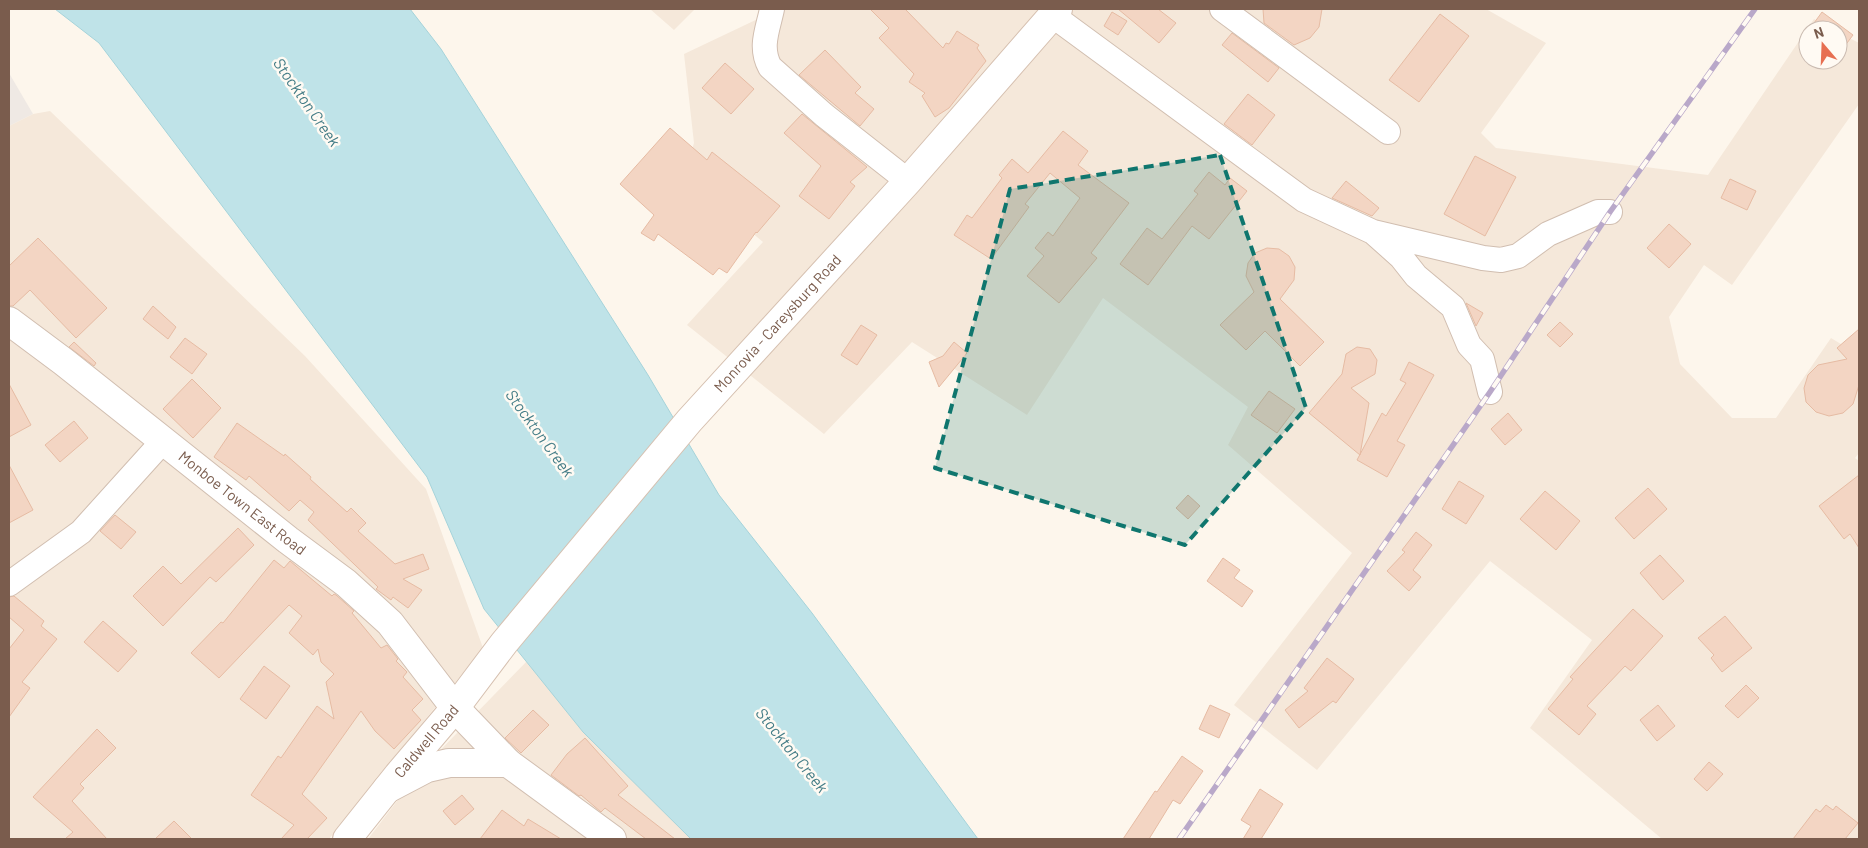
<svg xmlns="http://www.w3.org/2000/svg" width="1868" height="848" font-family="Barlow,sans-serif">
  <rect width="100%" height="100%" fill="#fdf6ec"/>
  <path fill="#f5e8da" d="M 650,9 L 695,9 L 674,30 Z
    M 779,9 L 1486,9 L 1546,43 L 1481,133 L 1496,148 L 1708,175 L 1814,19 L 1834,30 L 1808,30 L 1808,60 L 1838,60 L 1838,32 L 1859,43 L 1859,104 L 1732,285 L 1704,265 L 1669,317 L 1680,364 L 1732,418 L 1776,418 L 1831,338 L 1859,355 L 1859,453 L 1855,458 L 1859,461 L 1859,839 L 1662,839 L 1530,728 L 1592,640 L 1490,561 L 1317,770 L 1234,705 L 1352,553 L 1228,445 L 1248,407 L 1103,298 L 1027,415 L 912,342 L 824,434 L 687,325 L 763,242 L 684,176 L 694,143 L 684,54 Z
    M 50,111 L 305,356 L 426,489 L 483,648 L 329,839 L 9,839 L 9,126 L 33,114 Z
    M 529,659 L 715,839 L 368,839 L 420,771 Z"/>
  <path fill="#efe9e4" d="M 9,73 L 33,114 L 9,126 Z"/>
  <path fill="#bfe3e8" stroke="#a5d3da" d="M 55,9 L 410,9 L 441,49 L 648,375 L 719,495 L 812,613 L 978,839 L 691,839 L 583,732 L 484,609 L 427,477 L 99,43 Z"/>
  <path fill="#f3d5c3" stroke="#e6bba3" d="M 870,9 L 905,9 L 943,48 L 946,43 L 949,44 L 957,31 L 979,45 L 977,48 L 986,61 L 949,108 L 935,117 L 922,96 L 925,93 L 909,82 L 914,74 L 879,38 L 889,28 Z
    M 1118,9 L 1158,9 L 1176,23 L 1159,43 Z
    M 1263,9 L 1322,9 L 1319,27 L 1310,38 L 1294,45 L 1264,23 Z
    M 1112,12 L 1127,21 L 1118,35 L 1104,26 Z
    M 1822,12 L 1853,35 L 1838,55 L 1838,30 L 1809,30 Z
    M 1440,14 L 1469,36 L 1419,102 L 1389,80 Z
    M 1232,33 L 1279,68 L 1268,82 L 1222,45 Z
    M 825,50 L 861,87 L 855,93 L 874,109 L 860,126 L 799,75 Z
    M 725,63 L 754,89 L 731,114 L 702,88 Z
    M 1248,94 L 1275,115 L 1252,145 L 1224,124 Z
    M 802,114 L 867,167 L 850,182 L 855,186 L 829,219 L 799,196 L 821,166 L 784,133 Z
    M 670,128 L 707,160 L 712,152 L 780,206 L 757,233 L 756,232 L 727,273 L 719,268 L 713,275 L 658,234 L 654,241 L 641,233 L 654,215 L 620,184 Z
    M 1063,131 L 1088,151 L 1078,165 L 1129,203 L 1091,253 L 1097,258 L 1059,303 L 1027,276 L 1044,256 L 1035,248 L 1048,232 L 1053,236 L 1080,198 L 1050,173 L 1025,204 L 1029,207 L 991,259 L 954,235 L 967,215 L 972,218 L 1002,178 L 999,175 L 1012,159 L 1028,173 Z
    M 1475,156 L 1516,177 L 1485,236 L 1444,214 Z
    M 1209,172 L 1225,185 L 1230,178 L 1247,191 L 1209,239 L 1192,226 L 1148,285 L 1120,264 L 1147,228 L 1162,239 L 1198,194 L 1194,191 Z
    M 1730,179 L 1756,191 L 1747,210 L 1721,198 Z
    M 1346,181 L 1379,208 L 1372,216 L 1332,198 Z
    M 1669,224 L 1691,244 L 1669,268 L 1647,248 Z
    M 38,238 L 107,308 L 76,338 L 30,290 L 13,306 L 9,306 L 9,266 Z
    M 1267,248 L 1279,249 L 1289,256 L 1295,267 L 1294,280 L 1280,299 L 1324,342 L 1300,366 L 1265,331 L 1246,350 L 1220,325 L 1254,292 L 1246,276 L 1248,263 L 1255,253 Z
    M 1466,303 L 1483,313 L 1476,326 Z
    M 153,306 L 176,327 L 168,339 L 143,319 Z
    M 1560,322 L 1573,334 L 1560,347 L 1547,335 Z
    M 861,325 L 877,335 L 857,365 L 841,355 Z
    M 1859,329 L 1859,385 L 1853,404 L 1843,413 L 1829,416 L 1816,412 L 1806,402 L 1804,388 L 1808,375 L 1818,365 L 1847,359 L 1837,348 Z
    M 185,338 L 207,354 L 192,374 L 170,357 Z
    M 74,342 L 96,363 L 94,366 L 69,347 Z
    M 954,342 L 967,353 L 939,387 L 929,362 L 943,356 Z
    M 1357,347 L 1370,349 L 1377,360 L 1375,374 L 1351,388 L 1369,403 L 1360,455 L 1309,413 L 1342,374 L 1346,354 Z
    M 1409,362 L 1434,375 L 1397,441 L 1405,445 L 1387,477 L 1357,460 L 1382,413 L 1386,416 L 1406,383 L 1400,380 Z
    M 192,379 L 221,408 L 193,438 L 163,409 Z
    M 9,384 L 31,425 L 9,437 Z
    M 1269,391 L 1295,409 L 1277,433 L 1251,415 Z
    M 1508,413 L 1522,430 L 1505,445 L 1491,429 Z
    M 74,421 L 88,438 L 60,462 L 45,445 Z
    M 237,423 L 284,456 L 285,454 L 311,477 L 310,479 L 347,512 L 351,508 L 366,523 L 358,531 L 395,564 L 423,554 L 429,569 L 403,579 L 422,590 L 408,608 L 393,597 L 391,600 L 376,589 L 378,587 L 308,520 L 314,512 L 300,500 L 289,511 L 249,476 L 246,480 L 214,457 Z
    M 9,465 L 33,510 L 9,523 Z
    M 1859,475 L 1859,548 L 1850,534 L 1844,539 L 1819,506 Z
    M 1459,481 L 1484,496 L 1466,524 L 1442,509 Z
    M 1648,488 L 1667,509 L 1634,539 L 1615,518 Z
    M 1545,491 L 1580,521 L 1556,550 L 1520,519 Z
    M 1188,495 L 1200,506 L 1188,519 L 1176,508 Z
    M 115,515 L 136,532 L 121,549 L 100,531 Z
    M 238,528 L 254,545 L 216,582 L 210,577 L 163,626 L 133,596 L 163,566 L 181,584 Z
    M 1416,532 L 1432,545 L 1413,570 L 1421,577 L 1409,591 L 1387,571 L 1405,552 L 1402,550 Z
    M 1660,555 L 1684,581 L 1663,600 L 1640,573 Z
    M 1223,558 L 1240,570 L 1234,578 L 1253,591 L 1242,607 L 1207,581 Z
    M 274,560 L 284,568 L 290,561 L 332,596 L 334,594 L 336,595 L 354,611 L 352,613 L 381,648 L 387,645 L 398,659 L 396,661 L 407,672 L 403,677 L 423,699 L 412,710 L 421,720 L 394,749 L 375,731 L 361,711 L 302,794 L 327,818 L 307,839 L 281,839 L 294,825 L 251,795 L 278,756 L 281,758 L 317,706 L 334,719 L 326,682 L 334,674 L 321,662 L 318,649 L 313,655 L 289,633 L 302,616 L 289,605 L 219,678 L 191,653 L 221,622 L 223,623 Z
    M 14,596 L 44,621 L 41,626 L 57,639 L 22,682 L 30,688 L 9,717 L 9,649 L 24,630 L 9,617 L 9,597 Z
    M 1633,609 L 1663,636 L 1631,671 L 1625,666 L 1587,706 L 1596,714 L 1579,735 L 1548,709 L 1573,679 L 1570,677 Z
    M 1725,616 L 1752,648 L 1722,672 L 1711,658 L 1714,655 L 1698,638 Z
    M 103,621 L 137,651 L 118,672 L 84,642 Z
    M 1327,658 L 1354,679 L 1336,703 L 1333,701 L 1299,728 L 1285,710 L 1308,691 L 1304,688 Z
    M 264,666 L 290,686 L 266,719 L 240,699 Z
    M 1746,685 L 1759,698 L 1738,718 L 1725,706 Z
    M 1210,705 L 1230,714 L 1219,738 L 1199,729 Z
    M 1658,705 L 1675,726 L 1657,741 L 1640,720 Z
    M 533,710 L 549,725 L 521,753 L 505,738 Z
    M 97,729 L 116,748 L 80,784 L 84,788 L 72,801 L 107,839 L 65,839 L 73,832 L 33,797 Z
    M 585,738 L 628,786 L 618,795 L 675,839 L 646,839 L 605,808 L 601,812 L 581,795 L 579,796 L 551,775 L 567,754 Z
    M 1182,756 L 1203,771 L 1180,804 L 1173,800 L 1149,839 L 1123,839 L 1155,791 L 1157,792 Z
    M 1709,762 L 1723,774 L 1707,791 L 1694,779 Z
    M 1260,789 L 1283,804 L 1261,839 L 1243,839 L 1251,826 L 1241,820 Z
    M 462,795 L 474,809 L 455,825 L 443,811 Z
    M 1826,805 L 1833,810 L 1836,806 L 1858,823 L 1845,839 L 1793,839 L 1816,809 L 1820,812 Z
    M 502,810 L 524,826 L 528,819 L 561,839 L 480,839 Z
    M 174,821 L 192,839 L 155,839 Z"/>
  <g fill="none" stroke-linecap="round" stroke-linejoin="round">
    <defs>
      <path id="minor" d="M 772,9 C 768,29 759,47 770,67 L 824,115 L 908,181
        M 1222,9 L 1388,132
        M 1052,15 L 1304,200 L 1373,232 L 1483,258 L 1501,260 L 1518,256 L 1548,234 L 1598,212 L 1610,212
        M 1373,232 L 1401,257 L 1416,276 L 1453,307 L 1469,345 L 1482,359 L 1490,392
        M 9,584 L 81,532 L 164,440"/>
      <g id="tertiary">
        <path id="s1" d="M 9,321 L 64,362 L 288,540 L 346,583 L 390,623 L 455,708 L 508,763 L 612,839"/>
        <path d="M 387,789 L 427,768 L 449,763 L 508,763"/>
      </g>
      <g id="secondary">
        <path id="s2" d="M 347,839 L 398,775 L 455,708 L 504,643 L 689,421 L 908,181 L 1058,9"/>
      </g>
    </defs>
    <use href="#minor" stroke="#d1beb0" stroke-width="26"/>
    <use href="#tertiary" stroke="#d1beb0" stroke-width="30"/>
    <use href="#secondary" stroke="#d6c0b0" stroke-width="30"/>
    <use href="#minor" stroke="#fff" stroke-width="24"/>
    <use href="#tertiary" stroke="#fff" stroke-width="28"/>
    <use href="#secondary" stroke="#fff" stroke-width="28"/>
    <defs>
      <path id="rail" d="M 1179,839 L 1490,392 L 1610,212 L 1755,9"/>
    </defs>
    <use href="#rail" stroke="#b9a8c9" stroke-width="5.5"/>
    <use href="#rail" stroke="#fffaf3" stroke-width="4" stroke-dasharray="11" stroke-linecap="butt"/>
  </g>
  <path fill="#0f766e" fill-opacity="0.2" stroke="#0f766e" stroke-width="4" stroke-dasharray="10 6" stroke-linejoin="round" d="M 1220,155 L 1306,408 L 1185,545 L 935,468 L 1010,189 Z"/>
  <g text-anchor="middle" stroke-width="5" stroke-linejoin="round" paint-order="stroke">
    <g font-size="15" fill="#7a5c4d" stroke="#fffaf3">
      <text dy="5" stroke="none"><textPath href="#s2" startOffset="672">Monrovia - Careysburg Road</textPath></text>
      <text dy="5" stroke="none"><textPath href="#s1" startOffset="296">Monboe Town East Road</textPath></text>
      <text dy="5" stroke="none"><textPath href="#s2" startOffset="126">Caldwell Road</textPath></text>
    </g>
    <g font-size="16" font-style="italic" fill="#437c86" stroke="#fffaf3">
      <text transform="translate(307 102) rotate(55)" y="6">Stockton Creek</text>
      <text transform="translate(540 433) rotate(54)" y="6">Stockton Creek</text>
      <text transform="translate(792 750) rotate(51)" y="6">Stockton Creek</text>
    </g>
  </g>
  <rect width="1868" height="848" fill="none" stroke="#7a5c4d" stroke-width="20"/>
  <g transform="translate(1823 45) rotate(341)"><circle r="24" fill="#fffaf3" stroke="#cabbb1"/>
  <path d="M0-4L9 19L0 12L-9 19Z" fill="#e76f51"/>
  <text y="-8" font-size="14" font-weight="bold" text-anchor="middle" fill="#7a5c4d">N</text>
  </g>
</svg>
